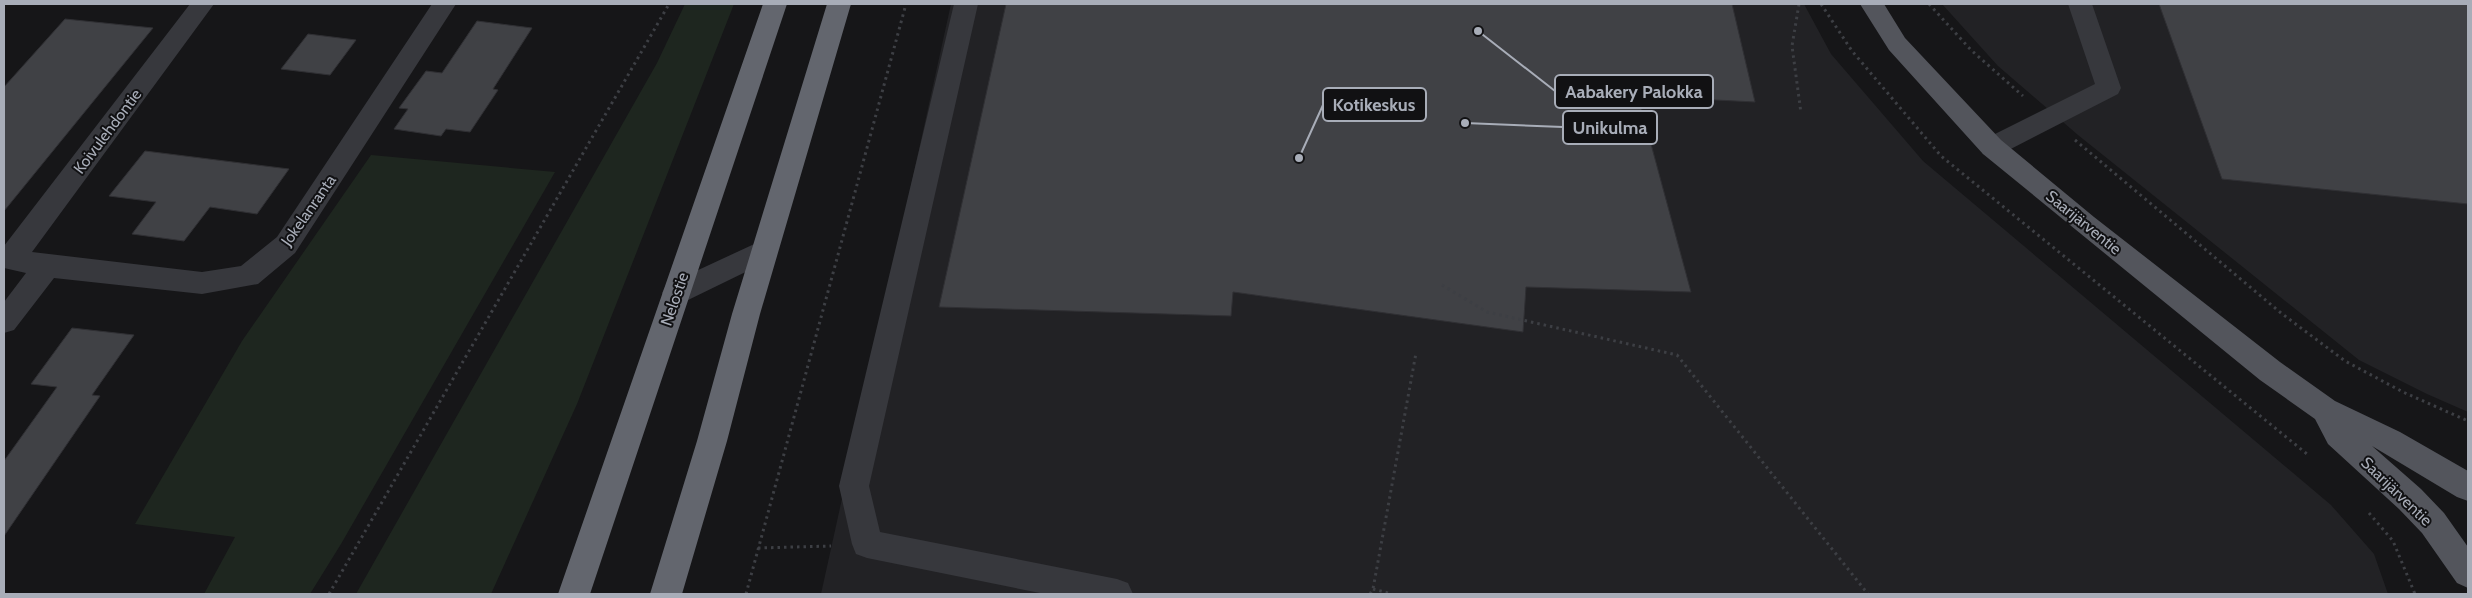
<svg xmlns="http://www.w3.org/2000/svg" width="2472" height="598" font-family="Cabin,sans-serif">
  <rect width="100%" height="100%" fill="#161618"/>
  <path fill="#222225" d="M 951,4 L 1804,4 L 1831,54 L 1923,161 L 2331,505 L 2374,554 L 2388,594 L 821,594 Z
    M 1942,4 L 2468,4 L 2468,412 L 2427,394 L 2359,360 L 2078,135 L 1998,66 Z"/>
  <path fill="#1e261f" d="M 685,4 L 734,4 L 577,404 L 491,594 L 356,594 L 657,63 Z
    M 371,155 L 555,172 L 341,544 L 310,594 L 204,594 L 235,537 L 135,524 L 242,341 Z"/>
  <path fill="#404145" stroke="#303034" d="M 1006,4 L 1732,4 L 1755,102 L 1638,96 L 1691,292 L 1526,287 L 1523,332 L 1233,292 L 1231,316 L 939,307 Z
    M 2159,4 L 2468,4 L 2468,204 L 2222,179 Z
    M 65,19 L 153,28 L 4,211 L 4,87 Z
    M 477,21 L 532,28 L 493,89 L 498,90 L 470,132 L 446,129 L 441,136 L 394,129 L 408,109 L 399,108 L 426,71 L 442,73 Z
    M 308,34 L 356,40 L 330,75 L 281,69 Z
    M 145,151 L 289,169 L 257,214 L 210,207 L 184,241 L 132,234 L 156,202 L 109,196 Z
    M 72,328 L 134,335 L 92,395 L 100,396 L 4,536 L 4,461 L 57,387 L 31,384 Z"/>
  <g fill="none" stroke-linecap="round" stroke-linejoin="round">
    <path stroke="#3d3f44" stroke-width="3" stroke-dasharray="2.5 4" stroke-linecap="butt" d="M 1799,4 L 1792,46 L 1801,113
      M 1821,4 L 1852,51 L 1941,156 L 2307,454
      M 1929,4 L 1971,50 L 2023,96
      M 2075,140 L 2281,313 L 2345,361 L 2403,392 L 2468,421
      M 1442,285 L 1487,312 L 1677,355 L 1868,594
      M 2369,513 L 2393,541 L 2415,594
      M 758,548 L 831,546
      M 1373,589 L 1392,594
      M 329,594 L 669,4
      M 746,594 L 906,4
      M 1370,594 L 1373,589 L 1416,353"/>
    <path fill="#37383d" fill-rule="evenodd" d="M 190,4 L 214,4 L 32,252 L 202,272 L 241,266 L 277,237 L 432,4 L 456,4 L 295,253 L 258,284 L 202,294 L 54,278 L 14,330 L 4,333 L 4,302 L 26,273 L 4,268 L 4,246 Z
      M 954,4 L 978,4 L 869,486 L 880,532 L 1117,579 L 1128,583 L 1133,594 L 1045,594 L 867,558 L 856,554 L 852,544 L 839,486 Z
      M 2068,4 L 2092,4 L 2121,88 L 2118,94 L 2001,154 L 1992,157 L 1983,154 L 1979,147 L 1983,140 L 2095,84 Z
      M 765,239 L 774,242 L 778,250 L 774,258 L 686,301 L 676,304 L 666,301 L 662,293 L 666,285 Z"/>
    <path fill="#53555c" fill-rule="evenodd" d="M 1860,4 L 1884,4 L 1905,38 L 2001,140 L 2094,217 L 2280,362 L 2335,401 L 2400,432 L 2468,471 L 2468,501 L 2457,497 L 2372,446 L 2421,489 L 2444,513 L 2468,547 L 2468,588 L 2457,583 L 2422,533 L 2399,509 L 2328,444 L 2315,419 L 2260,380 L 1983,154 L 1889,50 Z"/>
    <path fill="#63666e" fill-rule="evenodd" d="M 763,4 L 787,4 L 590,594 L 558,594 Z
      M 827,4 L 851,4 L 760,314 L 727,441 L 682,594 L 650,594 L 697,441 L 732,314 Z"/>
  </g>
  <g text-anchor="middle" stroke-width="4" stroke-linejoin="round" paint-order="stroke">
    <g font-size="16" fill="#a8adb8" stroke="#111113">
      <text transform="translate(107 131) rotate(-53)" y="6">Koivulehdontie</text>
      <text transform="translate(308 210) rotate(-55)" y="6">Jokelanranta</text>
      <text transform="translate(2084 222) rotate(39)" y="6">Saarijärventie</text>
      <text transform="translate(674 299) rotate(-71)" y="6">Nelostie</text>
      <text transform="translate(2397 491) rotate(44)" y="6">Saarijärventie</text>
    </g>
  </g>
  <path fill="none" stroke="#a8adb8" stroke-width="2" d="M1478 31L1555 91M1299 158L1323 105M1465 123L1563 127"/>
  <g fill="#a8adb8" stroke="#111113" stroke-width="2">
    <circle cx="1478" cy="31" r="5"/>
    <circle cx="1299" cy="158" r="5"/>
    <circle cx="1465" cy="123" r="5"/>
  </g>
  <g fill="#111113" stroke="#a8adb8" stroke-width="2">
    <rect x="1555" y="75" width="158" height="33" rx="5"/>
    <rect x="1323" y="88" width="103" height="33" rx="5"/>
    <rect x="1563" y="111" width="94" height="33" rx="5"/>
  </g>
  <g font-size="18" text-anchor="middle" font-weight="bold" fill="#a8adb8">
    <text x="1634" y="98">Aabakery Palokka</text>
    <text x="1374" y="111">Kotikeskus</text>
    <text x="1610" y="134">Unikulma</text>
  </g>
  <rect width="2472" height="598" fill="none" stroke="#a8adb8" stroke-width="10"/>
</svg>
